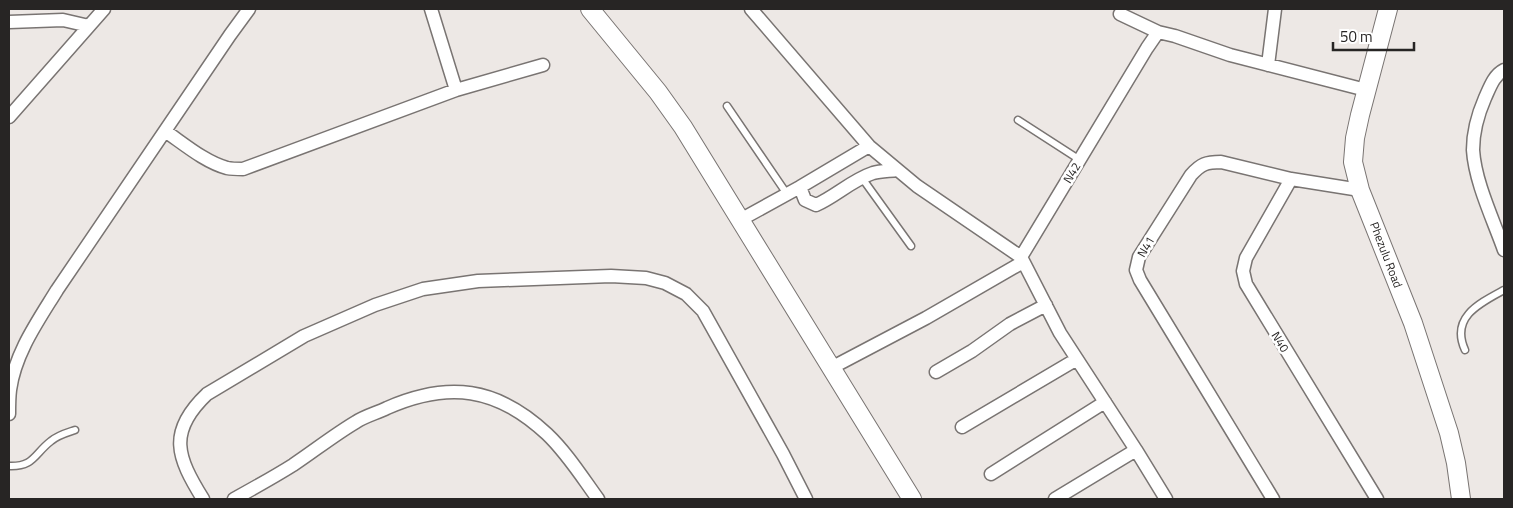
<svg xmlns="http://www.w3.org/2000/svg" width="1513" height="508" font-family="'Titillium Web',sans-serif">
  <rect width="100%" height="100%" fill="#ede8e5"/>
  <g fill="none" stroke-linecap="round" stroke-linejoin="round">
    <defs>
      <path id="lane" d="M 727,106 L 787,194
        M 1018,120 L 1080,160
        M 862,178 L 911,246
        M 1465,350 C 1450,317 1480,303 1504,290
        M 9,466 C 34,467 34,454 51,441 C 58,435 66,433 75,430"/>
      <path id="street" d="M 431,9 L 456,90
        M 751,9 L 869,146 L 917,186 L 1021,257
        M 1120,14 L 1158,32
        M 9,22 L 63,20 L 89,26
        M 1268,65 L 1275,9
        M 1504,70 C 1494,75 1490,87 1485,98 C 1478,114 1473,132 1473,150 C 1475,182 1493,219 1504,250
        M 9,117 L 104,9
        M 165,131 C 184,144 205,162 227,168 C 232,169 238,169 243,169 L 456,90 L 543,65
        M 1291,179 L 1246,258 L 1243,271 L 1246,284 L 1377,499
        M 800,187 L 805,200 L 816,205 C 836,196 852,180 873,173 C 880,171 889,171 897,170
        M 740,220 L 800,187 L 869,146
        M 831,368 L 926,318 L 1023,262
        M 936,372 L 972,351 L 1010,324 L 1046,305
        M 9,414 C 9,406 9,398 10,390 C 15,353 38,321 57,290 L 230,35 L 249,9
        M 962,427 L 1077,359
        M 991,474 L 1105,402
        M 203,499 C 177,457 167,432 207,394 L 304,336 L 375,305 L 423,289 L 478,281 L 611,276 L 646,278 L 665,283 L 686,294 L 703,311 L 783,454 L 806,499
        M 234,499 C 254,488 274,477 293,465 C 314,451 334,435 356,422 C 365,416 377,413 387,408 C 448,381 497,387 547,434 C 567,453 582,477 598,499
        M 1055,499 L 1136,450
        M 1166,499 L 1136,450 L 1060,333 L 1021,257 L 1147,48 L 1158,32 L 1175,36 L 1230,55 L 1366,90
        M 1273,499 L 1140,280 L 1136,270 L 1139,257 L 1191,175 C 1201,164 1206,162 1221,162 L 1291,179 L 1360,190"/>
      <path id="secondary" d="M 590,9 L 658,92 L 683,127 L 912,499
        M 1388,9 L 1360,115 L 1355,138 L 1353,162 L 1360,190 L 1413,323 L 1449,433 L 1456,463 L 1461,499"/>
    </defs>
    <use href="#lane" stroke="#797472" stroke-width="9"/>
    <use href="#street" stroke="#797472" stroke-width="15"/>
    <use href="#secondary" stroke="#797472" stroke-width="20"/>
    <use href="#lane" stroke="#fff" stroke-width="6"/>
    <use href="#street" stroke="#fff" stroke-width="12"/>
    <use href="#secondary" stroke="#fff" stroke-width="18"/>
  </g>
  <g text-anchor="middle" stroke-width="5" stroke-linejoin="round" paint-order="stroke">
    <g font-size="12" fill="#272524" stroke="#fff">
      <text transform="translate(1072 173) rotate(-59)" y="4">N42</text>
      <text transform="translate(1146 247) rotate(-60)" y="4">N41</text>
      <text transform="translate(1386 255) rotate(69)" y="4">Phezulu Road</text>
      <text transform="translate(1280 342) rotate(58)" y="4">N40</text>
    </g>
  </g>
  <rect width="1513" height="508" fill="none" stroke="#272524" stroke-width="20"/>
  <path d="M1333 42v8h81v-8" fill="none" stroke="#272524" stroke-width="2.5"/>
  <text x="1340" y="42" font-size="15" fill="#272524" stroke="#ffffff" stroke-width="4" paint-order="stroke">50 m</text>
</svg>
